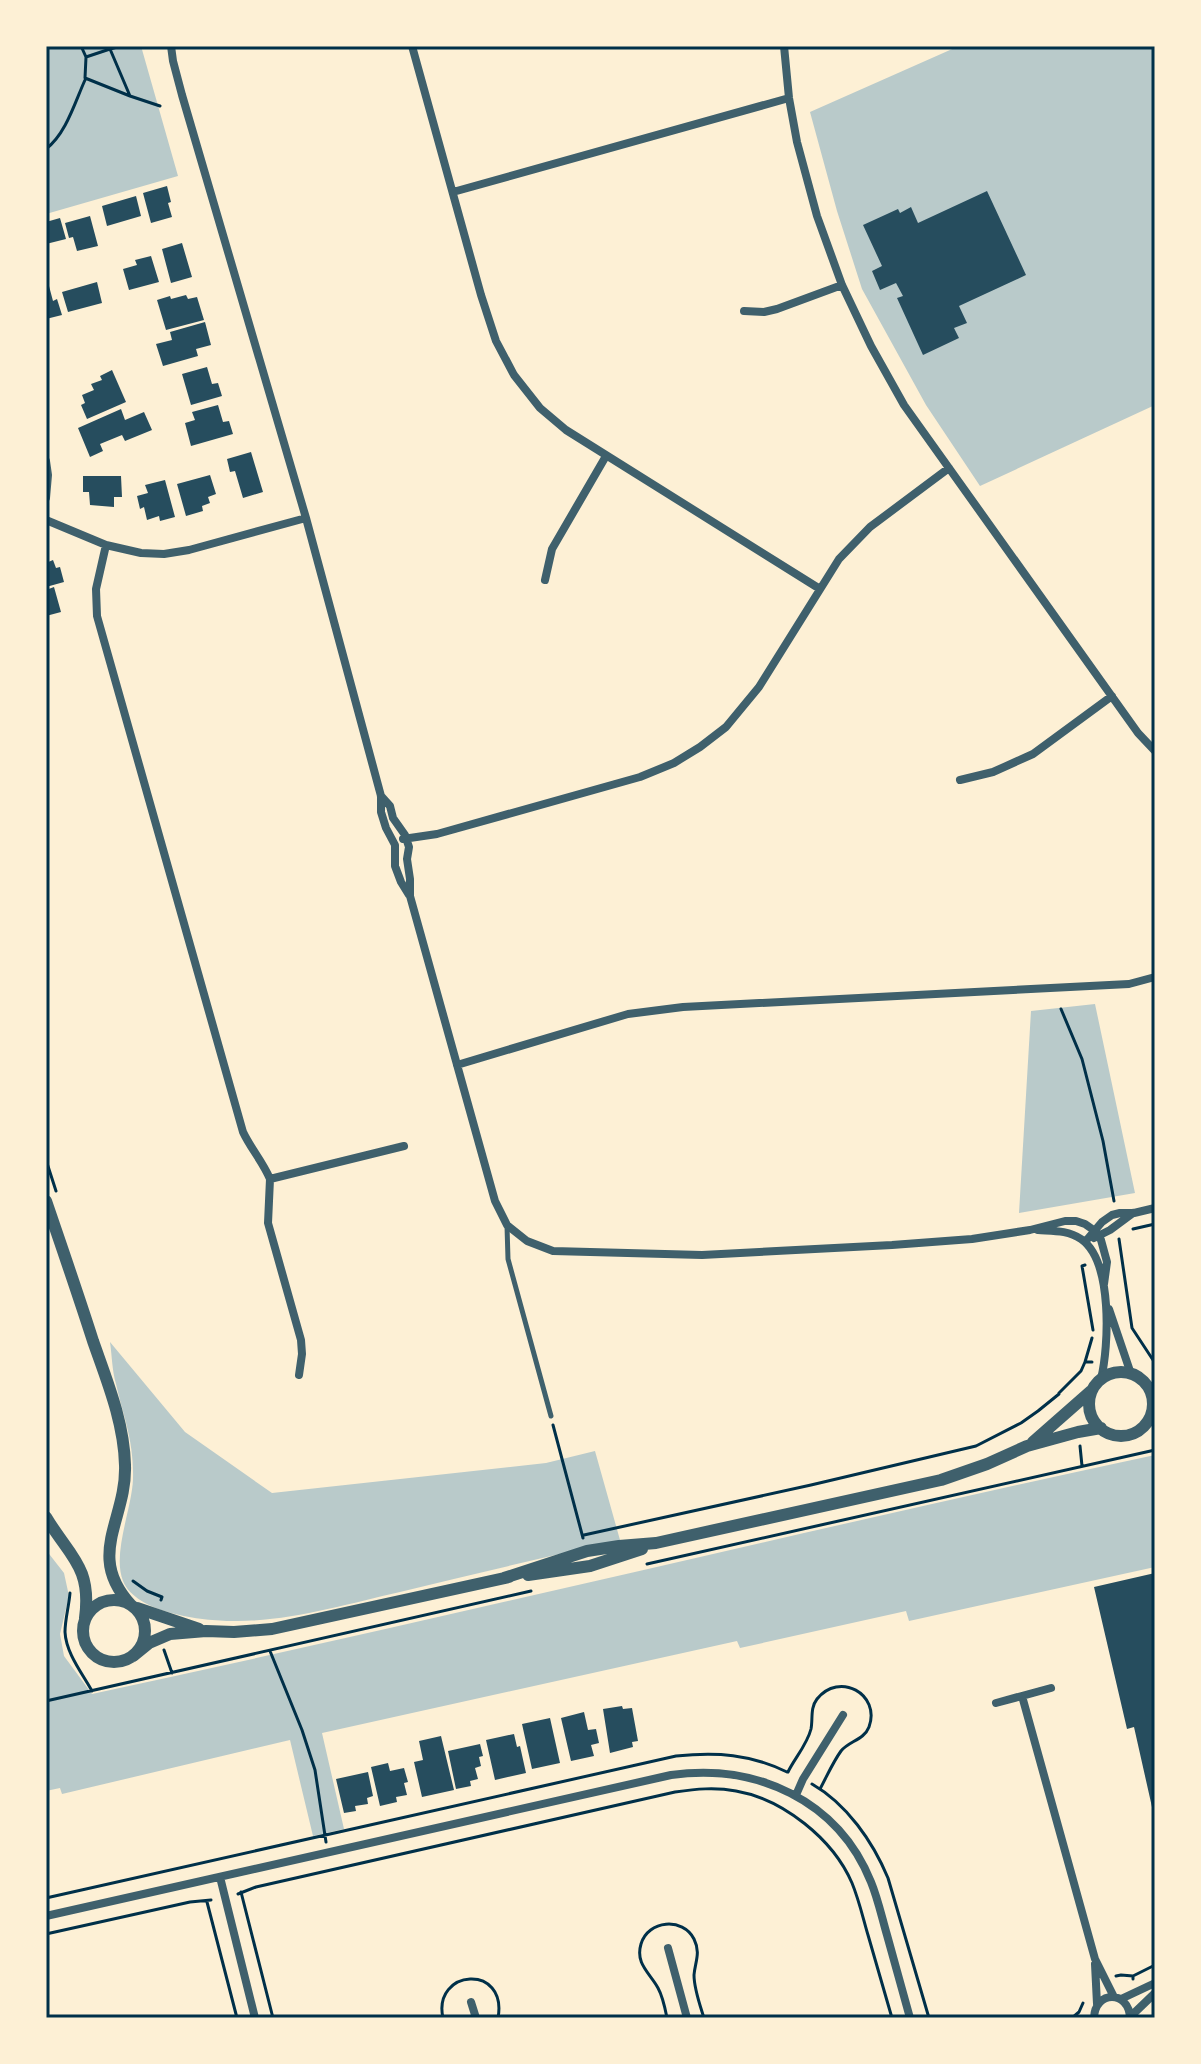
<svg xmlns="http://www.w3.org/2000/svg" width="1201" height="2064" font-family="'Nunito Sans',sans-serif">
  <rect width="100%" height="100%" fill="#fdf0d5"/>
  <path fill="#b9caca" d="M 46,46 L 141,46 L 178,176 L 46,214 Z
    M 959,46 L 1155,46 L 1155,405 L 980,486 L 926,405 L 862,289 L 837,211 L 810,112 Z
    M 1095,1004 L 1135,1193 L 1019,1213 L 1031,1011 Z
    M 110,1342 L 185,1432 L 272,1493 L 546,1463 L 595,1451 L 620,1540 C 547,1557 473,1574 400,1592 C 347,1604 287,1622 233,1621 C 202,1621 136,1613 123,1581 C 112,1553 132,1509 133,1479 C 134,1441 124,1419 116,1384 C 112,1370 112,1356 110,1342 Z
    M 1155,1455 L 1155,1567 L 909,1621 L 906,1611 L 740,1648 L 737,1641 L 322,1733 L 344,1829 L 313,1836 L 290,1740 L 62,1794 L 60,1788 L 46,1791 L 46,1550 L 64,1573 L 69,1596 L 60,1634 L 64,1656 L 92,1694 C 447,1618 800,1531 1155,1455 Z"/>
  <path fill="#264d5e" d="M 167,186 L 171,202 L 168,203 L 172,217 L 151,223 L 143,193 Z
    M 987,191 L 1026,275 L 959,306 L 967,323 L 954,328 L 959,338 L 923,355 L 897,298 L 903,296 L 896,283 L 880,290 L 872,271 L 882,266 L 863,225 L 898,209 L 900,213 L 911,207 L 918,223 Z
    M 136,196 L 141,216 L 107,226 L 102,206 Z
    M 90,216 L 98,246 L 77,251 L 73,237 L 69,238 L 65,223 Z
    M 60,218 L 66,239 L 46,244 L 46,222 Z
    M 182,243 L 192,277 L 171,283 L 162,249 Z
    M 151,256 L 159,282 L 129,290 L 123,269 L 137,265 L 135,260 Z
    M 97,282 L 102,303 L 68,312 L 62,292 Z
    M 49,286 L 53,301 L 57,299 L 62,315 L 46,319 L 46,287 Z
    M 186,295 L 188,299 L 197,297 L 204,320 L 166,330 L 157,300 L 170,296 L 171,299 Z
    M 205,322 L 211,345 L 196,349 L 198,356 L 163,366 L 156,344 L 172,340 L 170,332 Z
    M 207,367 L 212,384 L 218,383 L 222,396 L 191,405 L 182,374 Z
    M 112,370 L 126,402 L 87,419 L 81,405 L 85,403 L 82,395 L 94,390 L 91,384 L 102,380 L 100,376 Z
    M 218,405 L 223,422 L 229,421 L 233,434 L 191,446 L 185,423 L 195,420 L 192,412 Z
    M 121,409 L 125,420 L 144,412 L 152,430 L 125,441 L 122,435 L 100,444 L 103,451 L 90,457 L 78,428 Z
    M 251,452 L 263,492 L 243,498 L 235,471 L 230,472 L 227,459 Z
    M 210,475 L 216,494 L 208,497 L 210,503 L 202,506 L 203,511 L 186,516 L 177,484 Z
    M 83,476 L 121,476 L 122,497 L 114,497 L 114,507 L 90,505 L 89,492 L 83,492 Z
    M 165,480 L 175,517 L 160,521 L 159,516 L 147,520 L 144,507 L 140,509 L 137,496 L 148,493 L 145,485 Z
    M 53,560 L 56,568 L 60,567 L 64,582 L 46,587 L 46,563 Z
    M 54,587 L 61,612 L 46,616 L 46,590 Z
    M 1155,1573 L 1155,1816 L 1154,1816 L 1134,1727 L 1127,1729 L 1094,1587 Z
    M 622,1706 L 623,1709 L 632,1708 L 638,1741 L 632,1742 L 633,1747 L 610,1753 L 603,1709 Z
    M 584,1712 L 588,1730 L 596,1729 L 599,1743 L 591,1745 L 594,1756 L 571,1761 L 561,1718 Z
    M 550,1718 L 560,1763 L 532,1769 L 522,1724 Z
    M 514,1734 L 517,1747 L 520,1746 L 526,1773 L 495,1780 L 486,1740 Z
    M 441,1736 L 454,1790 L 422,1797 L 414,1762 L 423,1760 L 419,1741 Z
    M 480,1744 L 483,1756 L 479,1757 L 481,1766 L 475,1768 L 478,1779 L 470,1781 L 471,1786 L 456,1789 L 448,1751 Z
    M 388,1763 L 390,1771 L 404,1768 L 408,1782 L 404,1783 L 407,1795 L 396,1797 L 397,1802 L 380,1806 L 371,1767 Z
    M 368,1772 L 373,1796 L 367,1798 L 368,1804 L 355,1806 L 356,1811 L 344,1813 L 336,1779 Z"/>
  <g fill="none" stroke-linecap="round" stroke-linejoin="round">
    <path stroke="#003049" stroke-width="3" d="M 81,46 L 86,57
      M 110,46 L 110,49 L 121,46
      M 130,96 L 85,78 L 86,57 L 110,49 L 130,96 L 160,106
      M 46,149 C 66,134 75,102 85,80
      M 1061,1009 L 1082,1059 L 1103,1141 L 1114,1201
      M 46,1160 L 56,1191
      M 1133,1229 L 1155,1224
      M 1119,1239 L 1132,1328 L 1155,1363
      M 1085,1265 L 1082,1266 L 1093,1330
      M 1092,1362 L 1085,1362 L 1092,1338
      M 1059,1393 L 1081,1371 L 1085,1362
      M 553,1425 L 583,1538
      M 1080,1446 L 1082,1466
      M 584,1535 L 811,1485 L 976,1446 L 1021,1423 L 1038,1411 L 1059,1394
      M 647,1564 L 1155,1450
      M 133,1581 L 147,1591 L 162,1597 L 161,1600
      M 70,1593 C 69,1606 65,1619 65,1632 C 66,1653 82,1673 92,1691
      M 164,1650 L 172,1673
      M 270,1651 L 302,1730 L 315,1770 L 326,1842
      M 46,1701 L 531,1591
      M 788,1772 C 794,1759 807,1745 811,1729 C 813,1719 810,1708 817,1699 C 839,1671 881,1694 869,1727 C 864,1740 849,1741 841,1751 C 833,1762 827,1776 820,1789
      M 812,1784 C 847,1804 873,1842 888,1878 L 929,2018
      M 241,1892 L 273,2018
      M 238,1894 L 256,1887 L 675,1792 C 696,1789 715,1787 736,1791 C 783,1799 833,1839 852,1883 C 859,1900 863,1918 868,1935 C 876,1963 884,1990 892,2018
      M 46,1898 L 676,1756 C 717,1752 750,1754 787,1772
      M 207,1902 L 237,2018
      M 46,1934 L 190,1902 L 211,1900
      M 1116,1976 L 1121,1975 L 1133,1976 L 1133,1979
      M 1133,1976 L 1155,1965
      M 443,2018 C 432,1969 508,1963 498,2018
      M 667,2018 C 665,2008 663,1997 658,1988 C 650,1973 635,1964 641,1944 C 648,1920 683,1917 694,1939 C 701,1953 695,1962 694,1975 C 694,1989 700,2005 704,2018
      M 1072,2018 L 1079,2012 L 1083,2003"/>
    <path stroke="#3f606c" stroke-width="5" d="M 507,1226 L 508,1259 L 551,1416"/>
    <path stroke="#3f606c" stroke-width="8" d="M 171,46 L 173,61 L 182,95 L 306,518 L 381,796 L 381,812 L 386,828 L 395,845 L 395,866 L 401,882 L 409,895
      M 412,46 L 481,295 L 496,341 L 514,375 L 540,408 L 566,430 L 820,589
      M 784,46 L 789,98 L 797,142 L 817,216 L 842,285 L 871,346 L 904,405 L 1138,733 L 1155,751
      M 453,192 L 789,98
      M 744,311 L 764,312 L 777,309 L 842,285
      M 46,461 L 48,475 L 46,498
      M 46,520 L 106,545 L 141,553 L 164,554 L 189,550 L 306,518
      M 106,545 L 96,589 L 97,616 L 243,1132 C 251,1149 263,1162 270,1179 L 404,1146
      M 545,580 L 552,549 L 606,456
      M 960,780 L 993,772 L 1033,754 L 1112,696
      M 381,796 L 390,806 L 393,818 L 405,835 L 409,847 L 407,859 L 410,879 L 410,896 L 495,1201 L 507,1225 L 527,1241 L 553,1251 L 702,1255 L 892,1245 L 972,1239 L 1030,1230 L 1065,1221 L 1076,1221 L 1085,1224 L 1095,1231 L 1101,1240 L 1107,1262 L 1104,1284
      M 403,839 L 437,834 L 640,777 L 674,763 L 700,747 L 726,727 L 759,687 L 839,559 L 870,527 L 949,468
      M 457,1065 L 628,1014 L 683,1007 L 1129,984 L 1155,977
      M 270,1179 L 268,1223 L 301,1340 L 302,1354 L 299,1375
      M 1038,1230 C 1053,1231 1068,1230 1081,1239 C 1113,1261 1109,1346 1101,1379
      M 1094,1238 L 1110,1230 L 1133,1213
      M 1085,1242 L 1102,1222 L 1112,1215 L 1120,1213 L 1134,1213 L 1155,1208
      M 1109,1309 L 1131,1374
      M 1022,1696 L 1095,1959 L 1114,1997
      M 996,1703 L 1051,1688
      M 796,1795 L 803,1779 L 843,1715
      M 220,1877 L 255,2018
      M 46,1916 L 671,1775 C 756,1763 838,1800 871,1882 C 878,1899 882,1918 887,1935 C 895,1963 902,1990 910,2018
      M 668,1948 L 687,2018
      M 1095,1964 L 1097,2004
      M 1121,1999 L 1155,1983
      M 471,2002 L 476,2018
      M 1130,2017 L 1155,1993
      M 1094,2018 C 1095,1990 1129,1990 1130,2018"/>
    <path stroke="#3f606c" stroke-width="12" d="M 46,1201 C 62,1248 78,1294 93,1341 C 107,1381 124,1422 125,1465 C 127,1520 85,1555 131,1605
      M1089 1404a32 32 0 1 1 64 0a32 32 0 1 1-64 0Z
      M 1033,1442 L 1091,1391
      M 46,1517 C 69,1556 92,1566 85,1618
      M 528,1575 L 590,1566 L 642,1549
      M 504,1578 L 587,1551 L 619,1546 L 656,1543 L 941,1480 L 987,1464 L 1027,1446 L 1078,1432 L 1101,1428
      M83 1631a31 31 0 1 1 62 0a31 31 0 1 1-62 0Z
      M 137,1608 L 199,1629
      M 133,1656 L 149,1643 L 170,1634 L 206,1631 L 234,1632 L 272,1629 L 509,1577"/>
  </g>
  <rect width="1201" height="2064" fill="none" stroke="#fdf0d5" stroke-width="96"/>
  <rect x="48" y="48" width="1105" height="1968" fill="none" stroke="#003049" stroke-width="3"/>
</svg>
